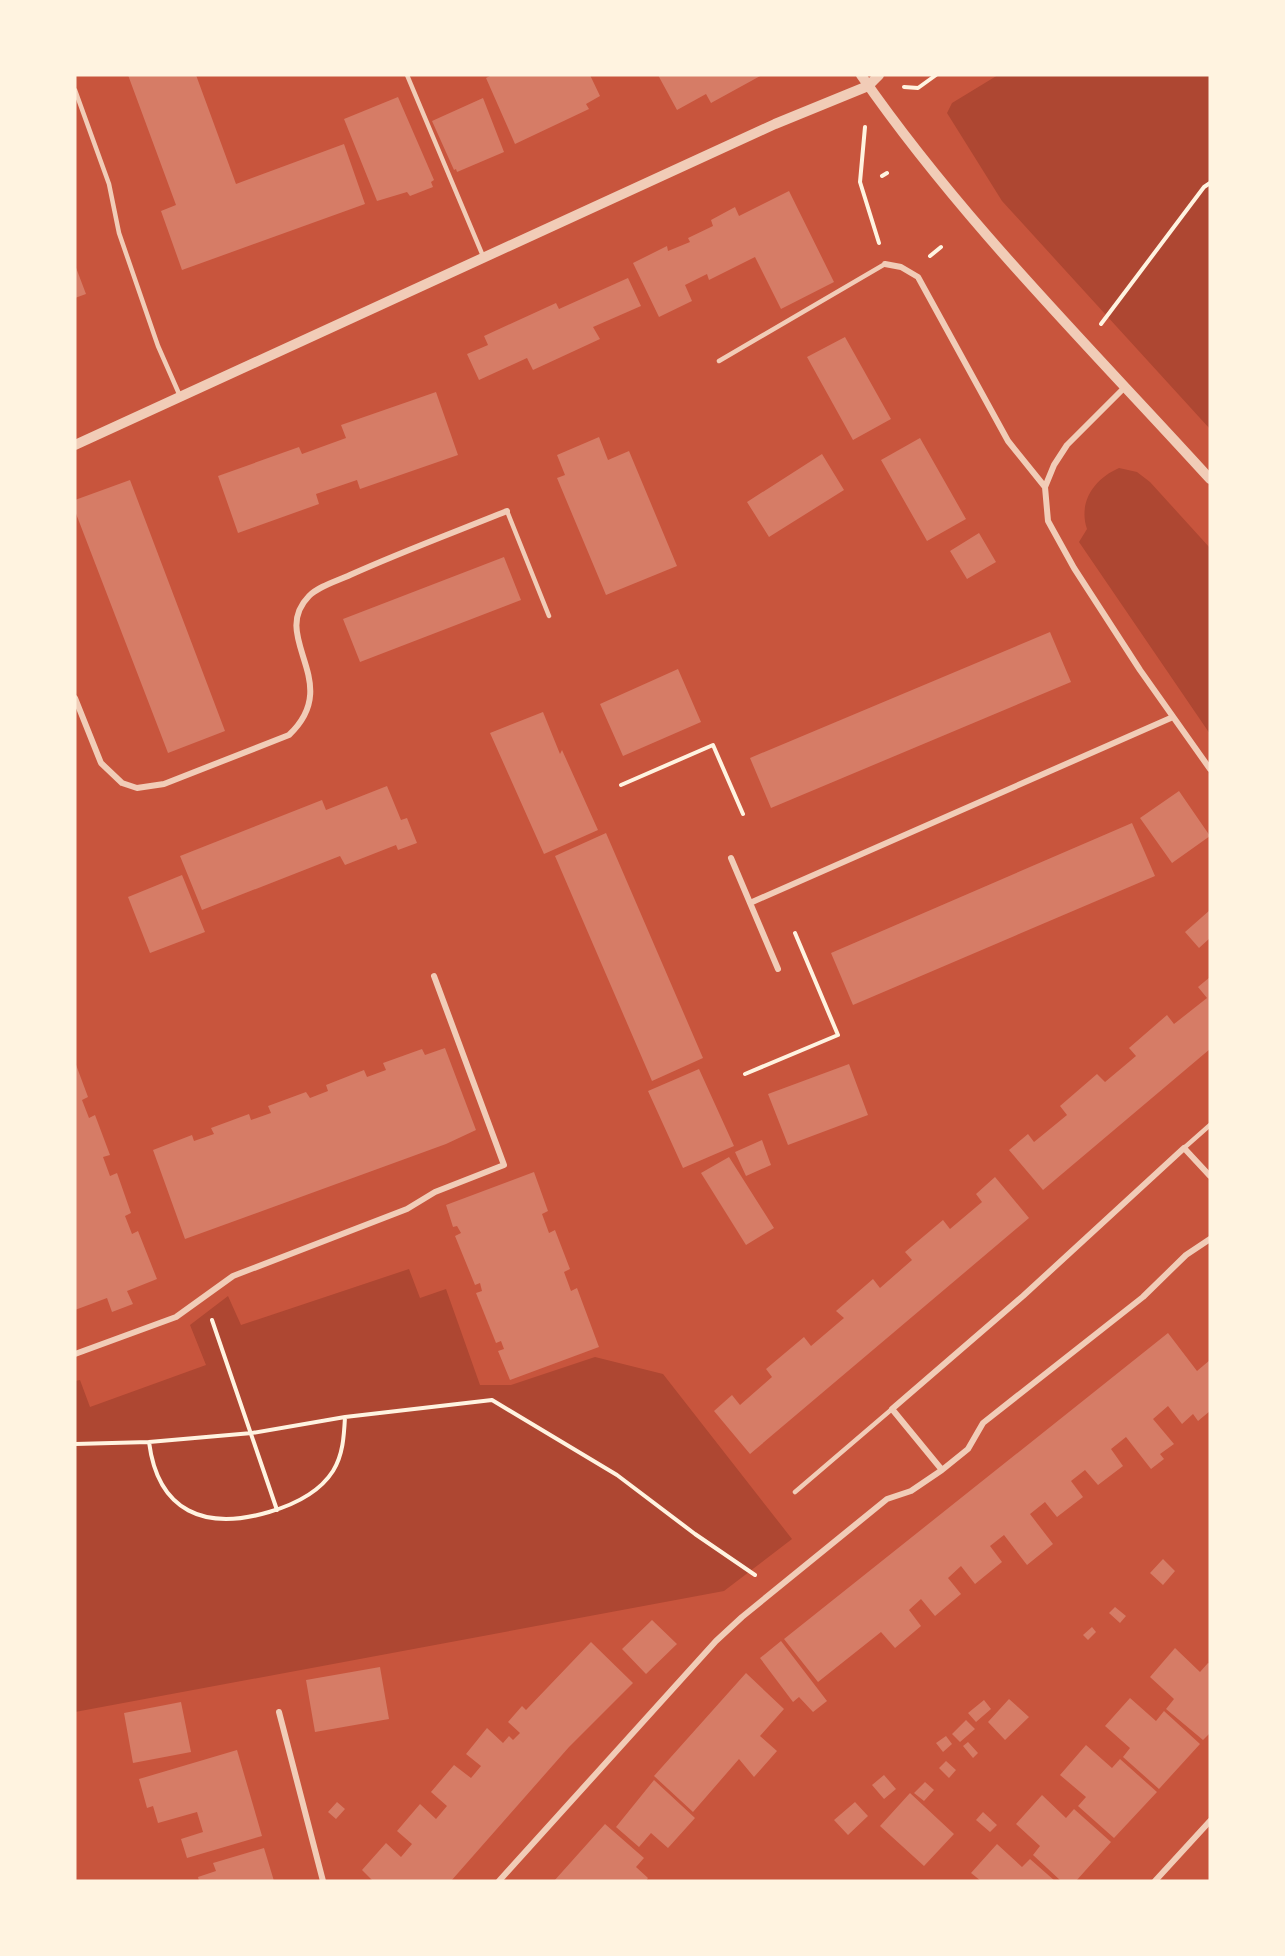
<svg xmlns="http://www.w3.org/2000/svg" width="1285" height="1956" font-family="Signika,sans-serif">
  <rect width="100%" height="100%" fill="#c8553d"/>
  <path fill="#ae4732" d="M 998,75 L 1210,75 L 1210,429 L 1002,201 L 947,113 L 952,103 Z
    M 1119,468 L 1137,472 L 1150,482 L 1210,548 L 1210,734 L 1079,542 L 1087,529 C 1078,502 1094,479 1119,468 Z
    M 409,1269 L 420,1298 L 446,1289 L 480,1385 L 511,1385 L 595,1357 L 663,1374 L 792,1539 L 724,1591 L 75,1712 L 75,1381 L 80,1380 L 90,1407 L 206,1365 L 190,1325 L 228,1296 L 241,1325 Z"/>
  <path fill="#d67c66" d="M 128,75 L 196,75 L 236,184 L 344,144 L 365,204 L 182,270 L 161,211 L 176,205 Z
    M 492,75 L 590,75 L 600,96 L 586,104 L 589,109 L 515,144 L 486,78 Z
    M 658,75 L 762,75 L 711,103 L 706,94 L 677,110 Z
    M 398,97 L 434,180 L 431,182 L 433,187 L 410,196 L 407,192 L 377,201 L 344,119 Z
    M 483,98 L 504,152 L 457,172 L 456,169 L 454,170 L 432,121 Z
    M 789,191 L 834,282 L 781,309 L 755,257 L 709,280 L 707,274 L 685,285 L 692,301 L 659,317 L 633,263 L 667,246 L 668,251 L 690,242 L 688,238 L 713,226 L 711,220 L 735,207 L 739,216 Z
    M 75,265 L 86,294 L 75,298 Z
    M 628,278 L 641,306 L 593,327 L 600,339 L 533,370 L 527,358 L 479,380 L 467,354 L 488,345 L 484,336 L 556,303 L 559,309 Z
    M 845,337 L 891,419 L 853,440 L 807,357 Z
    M 436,392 L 458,455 L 360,489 L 357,480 L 316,494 L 319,504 L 238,533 L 218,476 L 299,447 L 302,454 L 346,438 L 341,425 Z
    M 599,437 L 608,460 L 629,451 L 677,566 L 606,595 L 557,478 L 565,475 L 557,455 Z
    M 920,438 L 966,519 L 927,541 L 881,460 Z
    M 822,454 L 844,490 L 769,537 L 747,502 Z
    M 130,480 L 225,731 L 168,753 L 75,511 L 75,500 Z
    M 979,533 L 996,562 L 967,579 L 950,551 Z
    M 504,557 L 521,600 L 360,662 L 343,619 Z
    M 1050,632 L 1071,682 L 771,808 L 750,758 Z
    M 678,669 L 701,722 L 623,756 L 600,704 Z
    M 543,712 L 560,754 L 562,750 L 598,830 L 544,854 L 490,733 Z
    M 387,786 L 401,820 L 407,818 L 417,843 L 398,850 L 396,845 L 345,865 L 340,856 L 202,910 L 180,856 L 322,800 L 326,810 Z
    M 1179,791 L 1210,836 L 1172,863 L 1140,818 Z
    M 1132,823 L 1155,876 L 853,1005 L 831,953 Z
    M 606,833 L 703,1058 L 652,1081 L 555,856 Z
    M 182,875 L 205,932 L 150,953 L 128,897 Z
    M 1210,910 L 1210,938 L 1199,948 L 1185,932 Z
    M 1210,977 L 1210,1049 L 1043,1190 L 1009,1150 L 1028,1134 L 1034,1142 L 1067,1115 L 1060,1106 L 1097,1074 L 1105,1082 L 1136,1056 L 1129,1048 L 1167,1015 L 1174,1024 L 1207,998 L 1198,987 Z
    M 445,1048 L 476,1130 L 446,1144 L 185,1239 L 153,1150 L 192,1135 L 194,1141 L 214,1134 L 211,1128 L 249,1114 L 251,1120 L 271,1113 L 268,1106 L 306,1092 L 310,1098 L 328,1091 L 326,1085 L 364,1070 L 367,1077 L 386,1070 L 383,1063 L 422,1049 L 425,1055 Z
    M 75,1062 L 88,1097 L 82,1100 L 89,1118 L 95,1115 L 110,1155 L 103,1157 L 110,1176 L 117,1173 L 131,1213 L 125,1216 L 132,1234 L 138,1231 L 157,1279 L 127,1291 L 133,1304 L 112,1312 L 107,1298 L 75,1310 Z
    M 849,1064 L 868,1115 L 788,1145 L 768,1094 Z
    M 699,1069 L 734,1146 L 683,1168 L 648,1091 Z
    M 762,1140 L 771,1165 L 746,1176 L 735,1152 Z
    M 729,1157 L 774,1228 L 746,1245 L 701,1173 Z
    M 534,1172 L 548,1211 L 542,1214 L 549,1233 L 555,1230 L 570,1269 L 564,1272 L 571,1291 L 577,1288 L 599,1347 L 510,1380 L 498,1351 L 504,1349 L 501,1341 L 496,1343 L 476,1293 L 482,1291 L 480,1283 L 475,1285 L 455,1236 L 461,1233 L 457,1226 L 453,1227 L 446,1205 Z
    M 995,1177 L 1029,1218 L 750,1454 L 714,1411 L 732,1395 L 740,1405 L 772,1377 L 766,1369 L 804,1337 L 811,1346 L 844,1318 L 836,1311 L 873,1279 L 880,1288 L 912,1260 L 905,1252 L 943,1220 L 950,1229 L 982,1202 L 976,1194 Z
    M 1168,1333 L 1197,1371 L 1210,1360 L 1210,1411 L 1198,1421 L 1193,1414 L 1182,1424 L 1168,1406 L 1153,1419 L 1174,1444 L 1160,1454 L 1164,1459 L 1151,1469 L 1126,1437 L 1111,1449 L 1123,1466 L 1098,1485 L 1085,1470 L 1071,1481 L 1083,1497 L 1057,1517 L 1045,1502 L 1030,1514 L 1053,1544 L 1027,1565 L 1004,1535 L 990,1546 L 1002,1562 L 975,1584 L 961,1566 L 948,1578 L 961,1594 L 935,1616 L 921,1599 L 909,1610 L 921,1626 L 895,1648 L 881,1632 L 818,1682 L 784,1639 Z
    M 1163,1559 L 1175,1571 L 1163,1585 L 1150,1573 Z
    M 1115,1607 L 1126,1616 L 1120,1623 L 1109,1613 Z
    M 652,1620 L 677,1644 L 646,1674 L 622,1649 Z
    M 1092,1627 L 1096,1632 L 1088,1640 L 1083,1635 Z
    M 781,1641 L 827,1701 L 813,1712 L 799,1697 L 793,1702 L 760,1658 Z
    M 591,1642 L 633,1683 L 569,1747 L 451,1881 L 373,1881 L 362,1870 L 386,1843 L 401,1857 L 412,1844 L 397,1831 L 420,1804 L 436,1819 L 447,1806 L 431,1792 L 454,1765 L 471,1778 L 481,1766 L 466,1754 L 487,1728 L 503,1743 L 509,1736 L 513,1740 L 520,1733 L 508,1722 L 522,1706 L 526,1710 Z
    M 1175,1648 L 1200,1672 L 1208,1663 L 1210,1664 L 1210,1733 L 1203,1740 L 1166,1709 L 1174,1699 L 1150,1677 Z
    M 380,1667 L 389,1719 L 315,1732 L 306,1680 Z
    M 746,1673 L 784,1709 L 760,1736 L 777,1751 L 754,1777 L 739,1759 L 693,1812 L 654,1776 Z
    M 1130,1698 L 1156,1721 L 1164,1711 L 1200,1744 L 1159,1789 L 1123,1757 L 1130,1748 L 1105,1726 Z
    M 1009,1699 L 1029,1717 L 1005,1740 L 988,1722 Z
    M 984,1700 L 991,1709 L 976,1722 L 968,1713 Z
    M 181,1702 L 191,1752 L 133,1763 L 124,1713 Z
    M 966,1720 L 975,1729 L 960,1742 L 952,1734 Z
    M 946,1736 L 952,1744 L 943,1752 L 936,1743 Z
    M 968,1742 L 978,1753 L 973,1758 L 963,1746 Z
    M 1086,1745 L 1112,1768 L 1120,1759 L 1157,1792 L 1114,1838 L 1078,1806 L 1086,1797 L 1060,1775 Z
    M 237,1750 L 262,1836 L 187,1858 L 181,1839 L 203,1832 L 197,1812 L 158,1823 L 153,1806 L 147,1808 L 139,1779 Z
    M 946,1761 L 956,1770 L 949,1778 L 939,1768 Z
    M 884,1775 L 896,1789 L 884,1799 L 872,1785 Z
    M 654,1780 L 695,1818 L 668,1848 L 651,1833 L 639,1847 L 616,1827 Z
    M 925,1782 L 934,1790 L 924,1801 L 914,1793 Z
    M 910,1793 L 954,1834 L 924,1866 L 880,1826 Z
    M 1042,1795 L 1066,1818 L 1074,1809 L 1111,1842 L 1076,1881 L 1061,1881 L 1033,1855 L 1040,1846 L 1016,1824 Z
    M 337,1802 L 345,1809 L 336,1819 L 328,1812 Z
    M 855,1802 L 868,1816 L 848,1835 L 834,1820 Z
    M 983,1812 L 997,1825 L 990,1832 L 976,1820 Z
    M 605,1824 L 644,1858 L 636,1867 L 648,1878 L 646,1881 L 554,1881 Z
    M 997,1844 L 1022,1867 L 1030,1859 L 1055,1881 L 981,1881 L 971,1873 Z
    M 264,1848 L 274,1881 L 199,1881 L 198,1877 L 216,1871 L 213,1863 Z"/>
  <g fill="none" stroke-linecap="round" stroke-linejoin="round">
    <path stroke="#fff3e0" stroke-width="4" d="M 904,87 L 918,88 L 936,75
      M 865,127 L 860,182 L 879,243
      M 882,176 L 887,173
      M 930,256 L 941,247
      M 1101,324 L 1204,187 L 1210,183
      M 621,785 L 713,745 L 743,814
      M 745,1074 L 838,1035 L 795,933
      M 212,1320 L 277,1510
      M 149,1442 C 158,1512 205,1531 269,1512 C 293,1505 319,1493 333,1471 C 343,1455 344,1436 345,1417
      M 75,1444 L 149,1442 L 252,1433 L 345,1417 L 492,1400 L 617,1475 L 695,1534 L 755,1575"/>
    <path stroke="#f1ccb7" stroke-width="4.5" d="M 407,75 L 483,256
      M 75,90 L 109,184 L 119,233 L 158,346 L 180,396
      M 719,361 L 885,264
      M 507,511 L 549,616
      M 1184,1148 L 1210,1125
      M 795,1492 L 892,1409"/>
    <path stroke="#f1ccb7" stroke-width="6" d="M 885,264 L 901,267 L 918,277 L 1008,441 L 1045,487
      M 1125,387 L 1067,445 L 1054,465 L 1045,487 L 1048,521 L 1074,568 L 1140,670 L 1210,769
      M 75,698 L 101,763 L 122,783 L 137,788 L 164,784 L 289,735 C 345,682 268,638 309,596 C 319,586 337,581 350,575 C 401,552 455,532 507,511
      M 731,858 L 778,969
      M 750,903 L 1173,717
      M 75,1354 L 176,1317 L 233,1276 L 407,1209 L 435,1192 L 504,1165 L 434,976
      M 942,1470 L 892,1409 L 1023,1296 L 1184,1148 L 1210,1176
      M 279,1712 L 323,1881
      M 499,1881 L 716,1641 L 742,1617 L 887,1499 L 911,1491 L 942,1470 L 968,1449 L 983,1423 L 1143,1297 L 1186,1255 L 1210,1239
      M 1155,1881 L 1210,1821"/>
    <path stroke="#f1ccb7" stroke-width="10" d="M 861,75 C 962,221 1091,348 1210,479
      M 75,445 L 775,124 L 868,86 L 879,75"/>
  </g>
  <rect width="1285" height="1956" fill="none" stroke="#fff3e0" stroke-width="153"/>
</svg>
